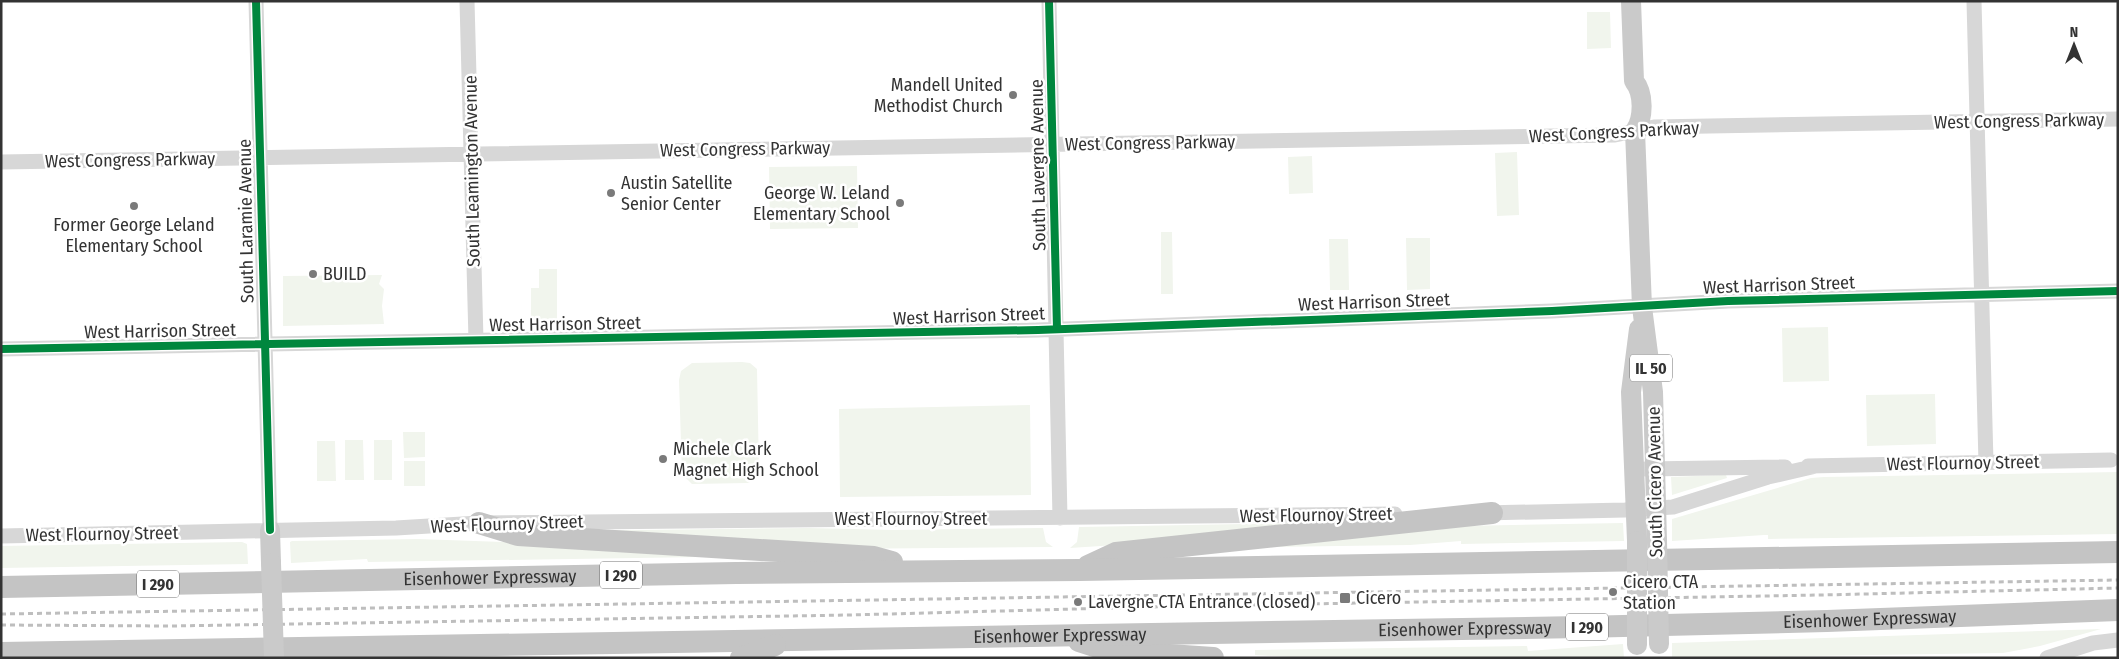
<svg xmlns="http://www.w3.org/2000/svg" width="2119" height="659" font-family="'Fira Sans Condensed',sans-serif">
  <rect width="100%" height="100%" fill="#fff"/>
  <path fill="#f1f5ed" d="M 1587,12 L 1610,12 L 1611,48 L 1587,49 Z
    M 1517,152 L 1519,215 L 1497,216 L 1495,153 Z
    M 1312,156 L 1313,193 L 1289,194 L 1288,157 Z
    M 857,166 L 858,228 L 770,229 L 769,167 Z
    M 1161,232 L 1172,232 L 1173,294 L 1161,294 Z
    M 1406,238 L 1430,238 L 1430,289 L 1407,290 Z
    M 1329,239 L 1348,239 L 1349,290 L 1330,290 Z
    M 539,269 L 557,269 L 557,321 L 531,321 L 531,288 L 539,288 Z
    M 382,275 L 379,284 L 384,289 L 382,306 L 384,324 L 283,326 L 283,276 Z
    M 1828,327 L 1829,381 L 1783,382 L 1782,328 Z
    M 742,362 L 750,363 L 757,369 L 759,471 L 757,479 L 748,483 L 692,484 L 682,474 L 679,380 L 681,371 L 692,363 Z
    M 1935,394 L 1936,444 L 1867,446 L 1866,395 Z
    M 1030,405 L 1031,495 L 840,497 L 839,409 Z
    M 403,432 L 425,432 L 425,457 L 404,458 Z
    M 345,440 L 363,440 L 364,480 L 345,480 Z
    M 374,440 L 392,440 L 392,480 L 374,480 Z
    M 317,441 L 335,441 L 336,481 L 317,481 Z
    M 404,461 L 425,461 L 425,486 L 404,486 Z
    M 2118,472 L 2118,534 L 1768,539 L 1768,535 L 1764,535 L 1672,541 L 1672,519 L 1811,478 L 1824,477 Z
    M 1721,475 L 1726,475 L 1727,478 L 1672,495 L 1671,477 Z
    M 1352,522 L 1116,545 L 1070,548 L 1077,542 L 1079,527 Z
    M 1623,523 L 1624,541 L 1461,544 L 1461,541 L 1410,545 L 1262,547 L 1461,526 Z
    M 808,528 L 894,530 L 1043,528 L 1046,542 L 1053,547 L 835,549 L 561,531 Z
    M 418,539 L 559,544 L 701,557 L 368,562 L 367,559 L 291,563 L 290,542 L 292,541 Z
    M 242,542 L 247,544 L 248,564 L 1,568 L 1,546 Z
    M 2101,629 L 2040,646 L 2003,653 L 1672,658 L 1672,643 Z
    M 1623,644 L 1624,658 L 1310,658 L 1255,655 L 1255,650 L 1527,646 L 1528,651 Z"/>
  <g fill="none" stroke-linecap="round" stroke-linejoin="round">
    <path stroke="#d7d7d7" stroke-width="15" d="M 256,1 L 270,530
      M 467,1 L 476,340
      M 1049,1 L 1060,518
      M 1974,1 L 1986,463
      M 1,162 L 1615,135 L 1654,127 L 2118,119
      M 1,349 L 1038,330 L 1552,311 L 1728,301 L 2118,291
      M 1808,466 L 2111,460
      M 1645,469 L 1785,467
      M 1483,513 L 1625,510 L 1673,507 L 1768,477 L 1816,466
      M 1,536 L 396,528 L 479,523 L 1395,514
      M 2047,658 L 2093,643 L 2118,640"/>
    <path stroke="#cacaca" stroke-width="20" d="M 1631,1 L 1634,81 C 1644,93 1644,118 1635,131 L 1642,307 L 1653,392 L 1657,541
      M 270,530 L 271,563
      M 1637,541 L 1631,392 L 1639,329"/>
    <g stroke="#c4c4c4" stroke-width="22">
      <path d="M 479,523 L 518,535 L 874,557 L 892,562"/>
      <path d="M 1088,566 L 1116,553 L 1492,513"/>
      <path id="s1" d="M 1,587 L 736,573 L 1080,570 L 2118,552"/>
      <path d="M 1079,641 L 1110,651 L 1213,658"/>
      <path id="s2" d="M 1,653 L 1581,627 L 1827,621 L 2118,610"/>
      <path d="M 741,658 L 775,645"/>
    </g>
    <path stroke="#bebebe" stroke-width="3" stroke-dasharray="5 4" stroke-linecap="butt" d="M 1,614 L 2118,580
      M 1,625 L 170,626 L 850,615 L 1188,606 L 1821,595 L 2118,588"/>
    <path stroke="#cacaca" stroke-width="20" d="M 1657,541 L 1659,644
      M 271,563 L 274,658
      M 1637,645 L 1637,541"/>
    <defs>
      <path id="cycleway" d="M 256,1 L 270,530
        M 1049,1 L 1057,329
        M 1,349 L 1038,330 L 1552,311 L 1728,301 L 2118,291"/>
    </defs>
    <use href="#cycleway" stroke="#fff" stroke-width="11"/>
    <use href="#cycleway" stroke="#00873e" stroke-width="8"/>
  </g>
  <g fill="#7a7a7a" stroke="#fff" stroke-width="2">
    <circle cx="1013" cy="95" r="5"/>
    <circle cx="611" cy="193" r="5"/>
    <circle cx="900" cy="203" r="5"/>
    <circle cx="134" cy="206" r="5"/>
    <circle cx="313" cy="274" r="5"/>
    <circle cx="663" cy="459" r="5"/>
    <circle cx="1613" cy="592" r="5"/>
    <rect x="1339" y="592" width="12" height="12" rx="2.5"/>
    <circle cx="1078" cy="602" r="5"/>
  </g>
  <g text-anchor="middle" stroke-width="5" stroke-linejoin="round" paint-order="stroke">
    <g fill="#fff" stroke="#707070" stroke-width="1">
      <rect x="1630" y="354.5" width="42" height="27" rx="4"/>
      <rect x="600" y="561.5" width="42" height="27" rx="4"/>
      <rect x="137" y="570.5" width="42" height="27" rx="4"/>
      <rect x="1566" y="613.5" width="42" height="27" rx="4"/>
    </g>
    <g font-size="16" font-weight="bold" fill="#333">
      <text x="1651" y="374">IL 50</text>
      <text x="621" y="581">I 290</text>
      <text x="158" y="590">I 290</text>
      <text x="1587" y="633">I 290</text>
    </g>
    <g font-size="18" fill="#333" stroke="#fff" text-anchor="start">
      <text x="1003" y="91" text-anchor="end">Mandell United<tspan x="1003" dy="21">Methodist Church</tspan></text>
      <text x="621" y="189">Austin Satellite<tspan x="621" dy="21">Senior Center</tspan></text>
      <text x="890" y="199" text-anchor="end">George W. Leland<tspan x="890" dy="21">Elementary School</tspan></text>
      <text x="134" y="231" text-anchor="middle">Former George Leland<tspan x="134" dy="21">Elementary School</tspan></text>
      <text x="323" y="280">BUILD</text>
      <text x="673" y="455">Michele Clark<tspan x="673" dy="21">Magnet High School</tspan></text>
      <text x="1623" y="588">Cicero CTA<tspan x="1623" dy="21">Station</tspan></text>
      <text x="1356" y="604">Cicero</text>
      <text x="1088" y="608">Lavergne CTA Entrance (closed)</text>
    </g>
    <g font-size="18" fill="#333" stroke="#fff">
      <text transform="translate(2019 121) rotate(-1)" y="6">West Congress Parkway</text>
      <text transform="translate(1614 132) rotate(-3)" y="6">West Congress Parkway</text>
      <text transform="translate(1150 143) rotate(-1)" y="6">West Congress Parkway</text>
      <text transform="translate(745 149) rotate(-1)" y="6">West Congress Parkway</text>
      <text transform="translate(130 160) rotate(-1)" y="6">West Congress Parkway</text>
      <text transform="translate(1038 165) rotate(-91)" y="6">South Lavergne Avenue</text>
      <text transform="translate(472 171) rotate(-91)" y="6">South Leamington Avenue</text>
      <text transform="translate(246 221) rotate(-91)" y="6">South Laramie Avenue</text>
      <text transform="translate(1779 285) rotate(-2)" y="6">West Harrison Street</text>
      <text transform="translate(1374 302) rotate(-2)" y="6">West Harrison Street</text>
      <text transform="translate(969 316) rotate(-2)" y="6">West Harrison Street</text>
      <text transform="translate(565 324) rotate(-1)" y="6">West Harrison Street</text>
      <text transform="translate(160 331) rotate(-1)" y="6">West Harrison Street</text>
      <text transform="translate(1963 463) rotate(-1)" y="6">West Flournoy Street</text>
      <text transform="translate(1655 482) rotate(-91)" y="6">South Cicero Avenue</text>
      <text transform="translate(1316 515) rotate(-1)" y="6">West Flournoy Street</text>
      <text x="911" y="525">West Flournoy Street</text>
      <text transform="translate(507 524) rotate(-2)" y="6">West Flournoy Street</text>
      <text transform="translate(102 534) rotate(-1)" y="6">West Flournoy Street</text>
      <text dy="6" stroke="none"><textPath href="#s1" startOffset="489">Eisenhower Expressway</textPath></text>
      <text dy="6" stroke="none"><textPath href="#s2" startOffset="1869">Eisenhower Expressway</textPath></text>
      <text dy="6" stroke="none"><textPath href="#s2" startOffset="1464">Eisenhower Expressway</textPath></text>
      <text dy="6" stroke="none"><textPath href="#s2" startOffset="1059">Eisenhower Expressway</textPath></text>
    </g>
  </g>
  <rect width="2119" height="659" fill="none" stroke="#333333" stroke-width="5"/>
  <g transform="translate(2074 45)" stroke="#ffffff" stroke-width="4" paint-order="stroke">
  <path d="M0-4L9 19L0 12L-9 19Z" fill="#333333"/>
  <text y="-8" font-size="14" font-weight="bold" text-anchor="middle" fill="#333333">N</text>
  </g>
</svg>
